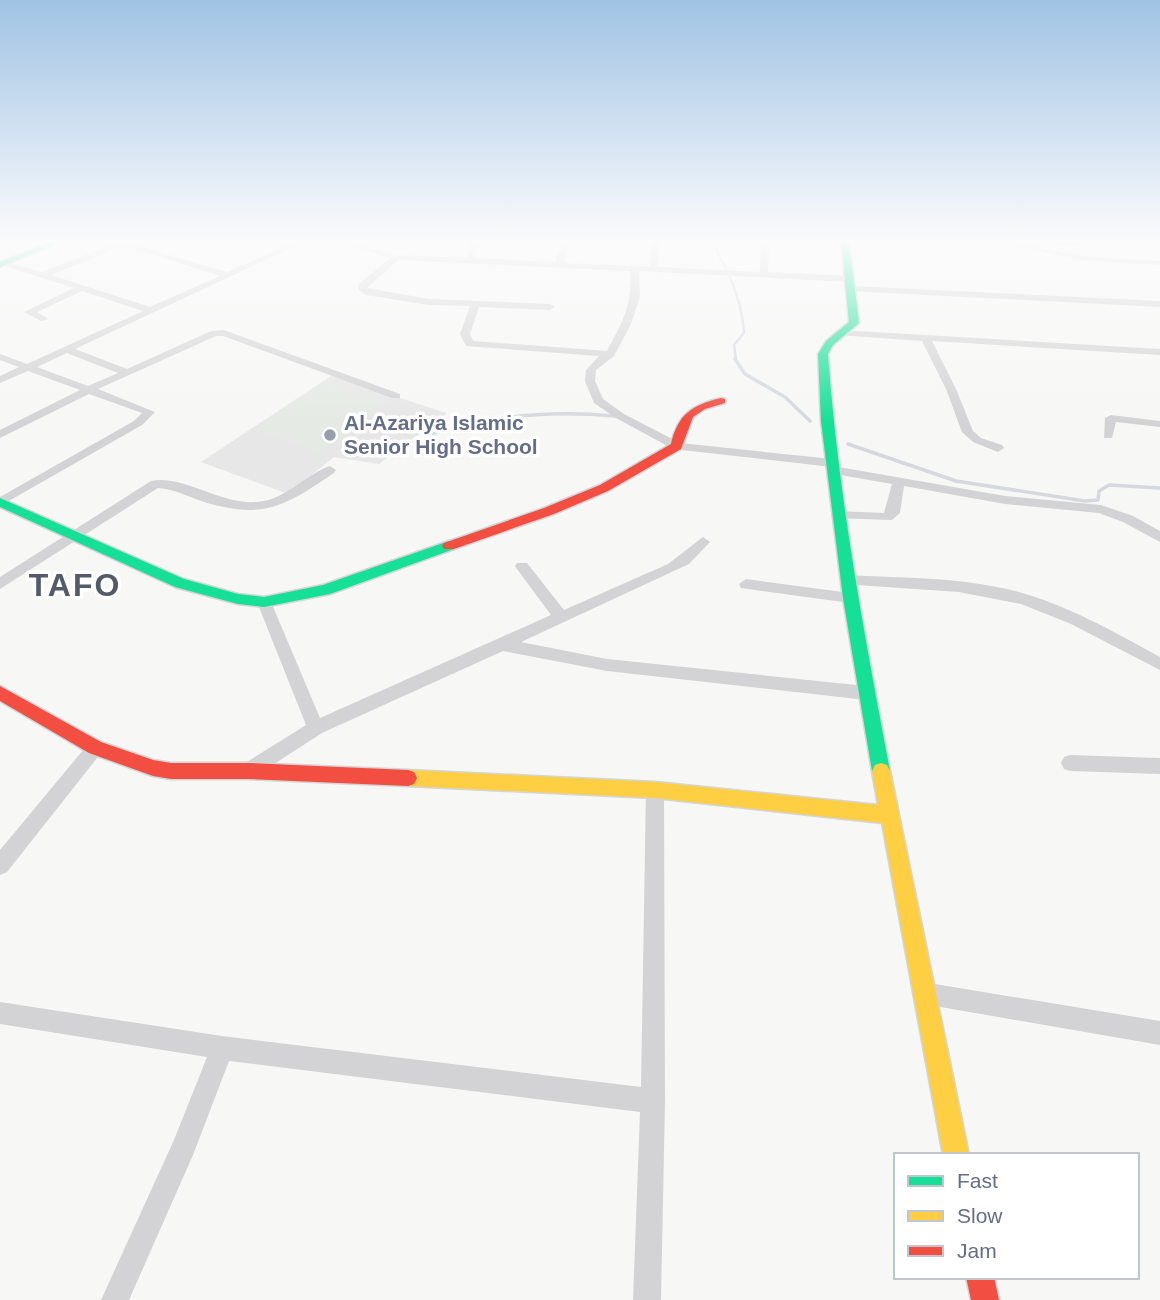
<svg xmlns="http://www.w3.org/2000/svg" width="1160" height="1300" font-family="Arial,sans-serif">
  <rect width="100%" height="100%" fill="#f7f7f6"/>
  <path fill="#e7e7e8" d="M 331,376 L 447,413 L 379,464 L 334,457 L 288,494 L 201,462 Z"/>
  <path fill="#e5eae4" d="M 325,382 L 387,402 L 320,453 L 255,430 Z"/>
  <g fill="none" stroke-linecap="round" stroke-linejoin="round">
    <path stroke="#d5d9de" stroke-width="2.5" d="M 721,241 L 716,250 C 731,276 742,302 744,333 L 734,345 L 736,360"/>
    <path stroke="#d5d9de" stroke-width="3.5" d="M 735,359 L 745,374 L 785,397 L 810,421
      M 428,435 C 489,415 551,410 615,416
      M 848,444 L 956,481 L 1085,501 L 1098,500 L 1099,491 L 1109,485 L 1160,488"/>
    <defs>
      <path id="fast" d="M 53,241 L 63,241 L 0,267 L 0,262 Z
        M 841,241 L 849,241 L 859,323 L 833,345 L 828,354 C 838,495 864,633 890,771 L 887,777 L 881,779 L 875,777 L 872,771 L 843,598 L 821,421 L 818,354 L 826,341 L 849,322 Z
        M 0,498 L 184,579 L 238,594 L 264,597 L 323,585 L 449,541 L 456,546 L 454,549 L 330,594 L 264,607 L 238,604 L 175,587 L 0,507 Z"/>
      <path id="slow" d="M 881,763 L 887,765 L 890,771 L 969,1155 L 943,1155 L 882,823 L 655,798 L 408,786 L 402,784 L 399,778 L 402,772 L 408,770 L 655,782 L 878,805 L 872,771 L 875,765 Z"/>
      <path id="jam" d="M 721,398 L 725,399 L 725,403 L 705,409 L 693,417 L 681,449 L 608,491 L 554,514 L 454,549 L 444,549 L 442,546 L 444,543 L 544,508 L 600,485 L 671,444 C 678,414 692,405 721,398 Z
        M 0,686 L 101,742 L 153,760 L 171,763 L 248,763 L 408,770 L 414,772 L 417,778 L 414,784 L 408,786 L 248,779 L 171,779 L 153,776 L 89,753 L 0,701 Z
        M 966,1277 L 994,1277 L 999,1300 L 971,1300 Z"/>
    </defs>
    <use href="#fast" stroke="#d3d5d6" stroke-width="3"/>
    <use href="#slow" stroke="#d3d5d6" stroke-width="3"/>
    <use href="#jam" stroke="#d3d5d6" stroke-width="3"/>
    <path fill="#d3d3d5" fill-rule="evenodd" d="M 297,241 L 306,241 L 75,349 L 127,369 L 211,331 L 224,330 L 400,394 L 400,398 L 392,398 L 223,336 L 216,336 L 98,389 L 155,412 L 142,425 L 0,506 L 0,497 L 134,421 L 142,413 L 89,394 L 0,438 L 0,430 L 80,390 L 28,371 L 0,383 L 0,376 L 19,367 L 0,360 L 0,354 L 27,364 L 143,311 L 82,291 L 37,312 L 49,319 L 41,321 L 24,312 L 74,288 L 2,265 L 2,261 L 42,272 L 115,244 L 129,243 L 227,272 ZM 129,247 L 220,276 L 150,307 L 51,275 L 119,248 ZM 67,353 L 118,373 L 88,386 L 37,367 Z
      M 332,241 L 343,241 L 396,255 L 467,258 L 471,241 L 479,241 L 475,258 L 555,262 L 562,241 L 570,241 L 564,263 L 650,267 L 652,241 L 660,241 L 658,267 L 760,272 L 761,241 L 769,241 L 768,272 L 851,276 L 855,279 L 851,282 L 639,271 L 640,296 L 631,324 L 614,356 L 596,370 L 595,381 L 603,399 L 624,414 L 680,443 L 832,459 L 838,463 L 833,466 L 1005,496 L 1101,505 L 1133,516 L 1160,531 L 1160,542 L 1123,522 L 1099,513 L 1005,504 L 904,486 L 900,513 L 892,520 L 833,518 L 831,515 L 838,511 L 884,513 L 892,484 L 829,473 L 827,470 L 832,467 L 673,449 L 616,418 L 594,403 L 585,381 L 586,370 L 599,356 L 466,346 L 460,334 L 470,306 L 429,305 L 366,295 L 358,289 L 359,284 L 390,258 ZM 398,260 L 630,271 C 632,306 623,321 607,351 L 473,341 L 470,334 L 479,307 L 550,310 L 555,307 L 550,304 L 429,299 L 367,288 Z
      M 993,241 L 1006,241 L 1080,256 L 1160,261 L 1160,265 L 1080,260 Z
      M 1088,241 L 1084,246 L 1051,246 L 1047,244 L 1051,242 Z
      M 852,286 L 1160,301 L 1160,307 L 849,291 L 848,289 Z
      M 841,330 L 1160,349 L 1160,355 L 932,341 L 956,389 L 973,431 L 981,438 L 1002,445 L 1004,448 L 998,452 L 973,442 L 962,432 L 946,389 L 922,341 L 838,335 L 836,333 Z
      M 1111,415 L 1160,421 L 1160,427 L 1116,422 L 1112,438 L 1104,438 L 1105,418 Z
      M 330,466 L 336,470 L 334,473 C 285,506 264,520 204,502 C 189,497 174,489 158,488 L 0,589 L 0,577 L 151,481 C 183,474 220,505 257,502 C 286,500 304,475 330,466 Z
      M 703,537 L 710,542 L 689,564 L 521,642 L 607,659 L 866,686 L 872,688 L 874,693 L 872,698 L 866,700 L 607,671 L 503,651 L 322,733 L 254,777 L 248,779 L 242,777 L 239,771 L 242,765 L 306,725 L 257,602 L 259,598 L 264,597 L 271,602 L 320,718 L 551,615 L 517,569 L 515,566 L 517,563 L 527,563 L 564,610 L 668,564 Z
      M 847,575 C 899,578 952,577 1002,588 C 1059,600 1110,630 1160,657 L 1160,670 L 1071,624 L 1021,604 L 959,592 L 842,584 L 840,580 L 842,576 Z
      M 746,579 L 850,593 L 857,598 L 850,603 L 741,588 L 739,584 Z
      M 95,740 L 101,743 L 104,748 L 101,753 L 7,872 L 0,875 L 0,850 L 89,743 Z
      M 1070,755 L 1160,758 L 1160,774 L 1070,771 L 1064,769 L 1061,763 L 1064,757 Z
      M 655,782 L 662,784 L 664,790 L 665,1101 L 661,1300 L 633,1300 L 640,1112 L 229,1061 L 193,1155 L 129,1300 L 101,1300 L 174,1140 L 207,1057 L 0,1024 L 0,1002 L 222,1036 L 641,1087 L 646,790 L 648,784 Z
      M 923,982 L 1160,1021 L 1160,1045 L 923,1004 L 915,1001 L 912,993 L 915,985 Z"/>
    <use href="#fast" fill="#16e098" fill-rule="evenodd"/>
    <use href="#slow" fill="#ffcf43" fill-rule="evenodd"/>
    <use href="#jam" fill="#f24e42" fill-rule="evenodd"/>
  </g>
  <linearGradient id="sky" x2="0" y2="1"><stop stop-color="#a0c3e4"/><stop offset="0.57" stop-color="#fbfbfb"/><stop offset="1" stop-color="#fbfbfb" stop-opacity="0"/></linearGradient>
  <rect width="1160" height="422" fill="url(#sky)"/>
  <circle fill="#989eae" stroke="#fff" stroke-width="2.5" cx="330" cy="435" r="7"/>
  <g text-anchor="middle" stroke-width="7" stroke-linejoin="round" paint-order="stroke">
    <g font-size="21" font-weight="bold" fill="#656e88" stroke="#fff" text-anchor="start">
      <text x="344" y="430">Al-Azariya Islamic<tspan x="344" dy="24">Senior High School</tspan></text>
    </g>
    <g font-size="32" font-weight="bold" letter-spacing="2" fill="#545a6c" stroke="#fff">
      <text x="75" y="596">TAFO</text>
    </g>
  </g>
  <rect x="894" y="1153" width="245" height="126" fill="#ffffff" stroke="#c1c5cf" stroke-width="2"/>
  <rect x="908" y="1176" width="35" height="10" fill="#16e098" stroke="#c1c5cf" stroke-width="2"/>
  <text x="957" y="1188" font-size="21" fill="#656e88">Fast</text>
  <rect x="908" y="1211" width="35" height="10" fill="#ffcf43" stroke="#c1c5cf" stroke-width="2"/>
  <text x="957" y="1223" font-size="21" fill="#656e88">Slow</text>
  <rect x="908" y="1246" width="35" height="10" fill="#f24e42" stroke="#c1c5cf" stroke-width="2"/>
  <text x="957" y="1258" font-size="21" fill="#656e88">Jam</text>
</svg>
